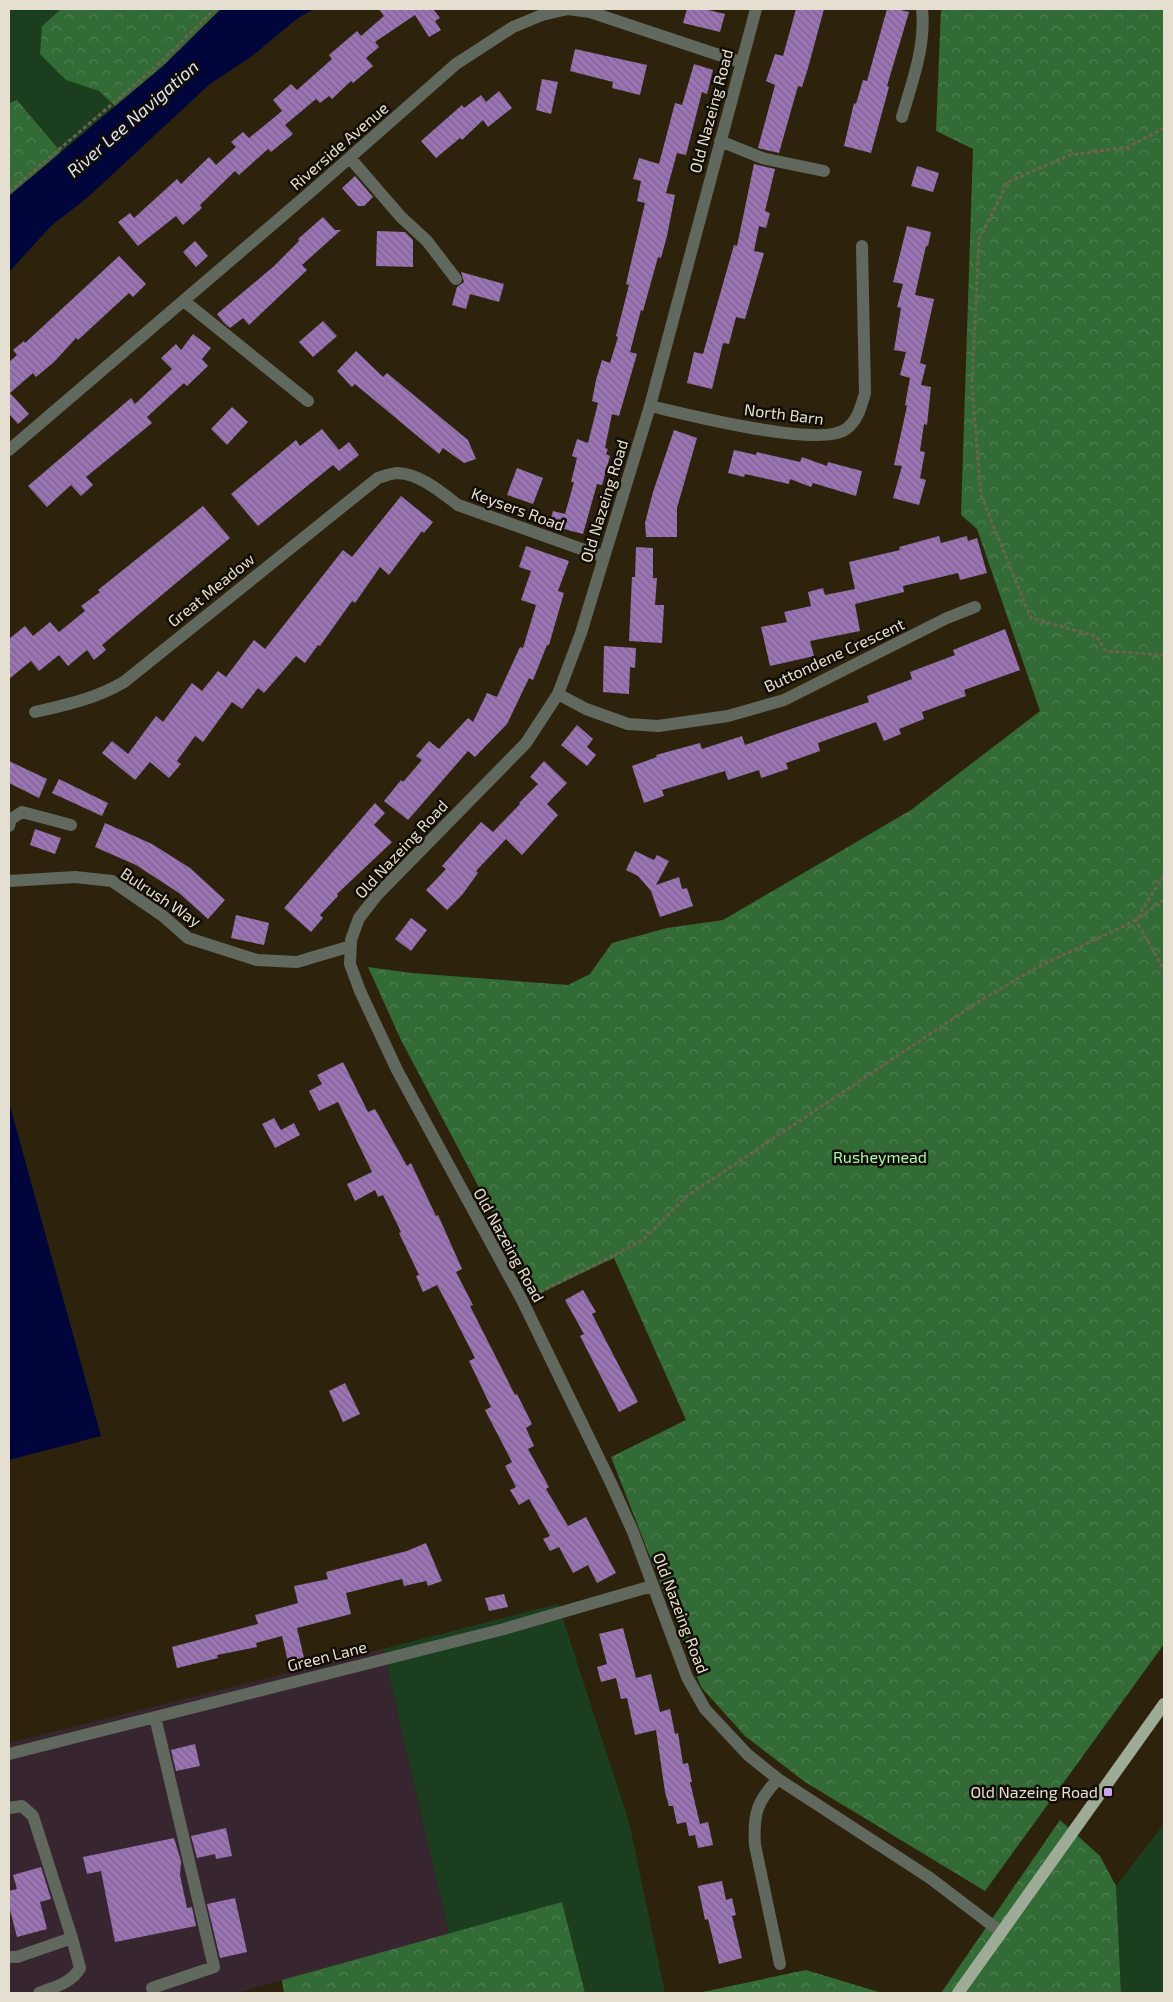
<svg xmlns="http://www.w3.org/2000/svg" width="1173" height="2002" font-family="'Exo 2',sans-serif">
  <defs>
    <pattern id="forest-crowns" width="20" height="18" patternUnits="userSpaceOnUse" patternTransform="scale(1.25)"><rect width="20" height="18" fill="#326b36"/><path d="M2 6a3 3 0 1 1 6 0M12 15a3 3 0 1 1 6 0" fill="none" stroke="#508052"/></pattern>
    <pattern id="building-back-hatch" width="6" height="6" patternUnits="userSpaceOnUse" patternTransform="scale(1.25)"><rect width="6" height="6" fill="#9a74b4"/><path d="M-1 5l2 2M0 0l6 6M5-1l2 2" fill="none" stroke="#7c638b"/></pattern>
  </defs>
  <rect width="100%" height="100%" fill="#2d230d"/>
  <path fill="#37262f" d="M 383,1649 L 449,1934 L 236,1993 L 9,1993 L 9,1743 Z"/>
  <path fill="#1b3f1e" d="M 9,9 L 61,9 L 42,26 L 66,80 L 99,91 L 115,106 L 61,152 L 18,101 L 9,103 Z
    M 558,1604 L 629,1822 L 665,1993 L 585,1993 L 562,1902 L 449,1934 L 383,1649 Z
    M 1164,1824 L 1164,1993 L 1121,1993 L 1116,1886 Z"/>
  <path fill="url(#forest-crowns)" d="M 61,9 L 221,9 L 163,66 L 115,106 L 99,91 L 66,80 L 40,54 L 42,26 Z
    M 941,9 L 1164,9 L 1164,1644 L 985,1891 L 805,1782 L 745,1736 L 701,1687 L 611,1457 L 686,1420 L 614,1258 L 536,1295 L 401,1040 L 368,967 L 411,973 L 568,985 L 590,974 L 612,943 L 667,928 L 723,920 L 911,810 L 1040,711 L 977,529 L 961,515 L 973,149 L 936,131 Z
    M 17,100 L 61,152 L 9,196 L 9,103 Z
    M 1060,1820 L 1100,1856 L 1116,1886 L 1121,1993 L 941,1993 Z
    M 562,1902 L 585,1993 L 284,1993 L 282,1980 Z
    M 806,1970 L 882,1993 L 698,1993 Z"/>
  <path fill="#00063b" d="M 221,9 L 314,9 L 298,18 L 251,57 L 210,84 L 87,198 L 51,226 L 9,272 L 9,196 L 163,66 Z
    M 9,1102 L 101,1436 L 9,1460 Z"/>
  <path fill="url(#building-back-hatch)" d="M 379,9 L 433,9 L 440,18 L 435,21 L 441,30 L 429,37 L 415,15 L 375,42 L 379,47 L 366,58 L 373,66 L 353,83 L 351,81 L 332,99 L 329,96 L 320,103 L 316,99 L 285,125 L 293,134 L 271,152 L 268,149 L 239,175 L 235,171 L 200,205 L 202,208 L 183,225 L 176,216 L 138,246 L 118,222 L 130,213 L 134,218 L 177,179 L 181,184 L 209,157 L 216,165 L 236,147 L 231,142 L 243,132 L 249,138 L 282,111 L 273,100 L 291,84 L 297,90 L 332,59 L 329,55 L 357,31 L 361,36 L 384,16 Z
    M 687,9 L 704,9 L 725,14 L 720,32 L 683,23 Z
    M 796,9 L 824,9 L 808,68 L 802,87 L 798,86 L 779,153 L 758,148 L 775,85 L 766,81 L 775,54 L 783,56 Z
    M 887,9 L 897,9 L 909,12 L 887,86 L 889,87 L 871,153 L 844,146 L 854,103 L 856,104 L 863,80 L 867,81 Z
    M 575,49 L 647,65 L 640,95 L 612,88 L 613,82 L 570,71 Z
    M 694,64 L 713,70 L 707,94 L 702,92 L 686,155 L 677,153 L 666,193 L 675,195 L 667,236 L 661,258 L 658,257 L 643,311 L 641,310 L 630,352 L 637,354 L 619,416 L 612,414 L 605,448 L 608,449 L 606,454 L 610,456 L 602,485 L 597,484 L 583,534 L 549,525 L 553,511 L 565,514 L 574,482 L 571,482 L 577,458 L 572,456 L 577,439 L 588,443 L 598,403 L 592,401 L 596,380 L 602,360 L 610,363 L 618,337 L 616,336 L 629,285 L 626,284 L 645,203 L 637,201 L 641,181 L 633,179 L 639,158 L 659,164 L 675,103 L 682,105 Z
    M 542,79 L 558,82 L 551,114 L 536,110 Z
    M 499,91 L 512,108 L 488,127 L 483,120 L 462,140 L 460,138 L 436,158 L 421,141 L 462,105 L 464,108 L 481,95 L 486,102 Z
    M 754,164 L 775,169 L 765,211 L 770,213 L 766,228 L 759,226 L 754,251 L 764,253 L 745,319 L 736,317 L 729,344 L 723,343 L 712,389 L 687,383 L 694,352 L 703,354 L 734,245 L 737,246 Z
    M 917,166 L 939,173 L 933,192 L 911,186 Z
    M 355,176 L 373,197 L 364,206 L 358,206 L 342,188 Z
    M 323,217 L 335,230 L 341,230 L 302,265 L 307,270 L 249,325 L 243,318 L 230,328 L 224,323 L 217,314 L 273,267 L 299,241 L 298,239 Z
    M 907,226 L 931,232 L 928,246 L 926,246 L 915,295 L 934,299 L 920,363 L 926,365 L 921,385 L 931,387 L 927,425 L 924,424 L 920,451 L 925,452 L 920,478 L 926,480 L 919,505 L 893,498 L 902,466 L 894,465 L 907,406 L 905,405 L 910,378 L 900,375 L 906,352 L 894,350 L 901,308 L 897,307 L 903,284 L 893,282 Z
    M 377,231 L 405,232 L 413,240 L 413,267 L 376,266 Z
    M 195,241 L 208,256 L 196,267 L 183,252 Z
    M 119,256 L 146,284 L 133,297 L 129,293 L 78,340 L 76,338 L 54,362 L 36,377 L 33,373 L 10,393 L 29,414 L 18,424 L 9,414 L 9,362 L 17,355 L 13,350 L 24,341 L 25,343 Z
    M 461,272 L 504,284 L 499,302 L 470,294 L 466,309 L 452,305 L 457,287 L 464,282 Z
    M 323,321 L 337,336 L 313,357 L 299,342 Z
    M 193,334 L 211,348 L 202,359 L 208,366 L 187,386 L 184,383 L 147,417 L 152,423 L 86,477 L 93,485 L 81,496 L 71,485 L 47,507 L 28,486 L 131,398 L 135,404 L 172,369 L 161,358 L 176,344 L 181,350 Z
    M 356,351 L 383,377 L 387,373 L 468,440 L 476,459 L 464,463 L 443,448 L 439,454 L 355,384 L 352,387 L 337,371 Z
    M 232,407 L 248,422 L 227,445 L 211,429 Z
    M 322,429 L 339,450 L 349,442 L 359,455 L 339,471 L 333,465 L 258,526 L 231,494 L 296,440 L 300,446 Z
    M 674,430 L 697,438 L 677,508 L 677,537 L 646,537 L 645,523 L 653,492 Z
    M 734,450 L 756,455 L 757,452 L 800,462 L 802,457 L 827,466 L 828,462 L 862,471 L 856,496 L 813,483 L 811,487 L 790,479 L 789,484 L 745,474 L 744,477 L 728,473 Z
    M 517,468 L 543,478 L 533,504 L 507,495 Z
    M 401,496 L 433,522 L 424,533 L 422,531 L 389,575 L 380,567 L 355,603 L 352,601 L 320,646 L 318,645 L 305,663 L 296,656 L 264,693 L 258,688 L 242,709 L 232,702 L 203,742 L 195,736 L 177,761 L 181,764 L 169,778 L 150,762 L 135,780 L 102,753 L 112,741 L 128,754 L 156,716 L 163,722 L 192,683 L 202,691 L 218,671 L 226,677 L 254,640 L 265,649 L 343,550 L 352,557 Z
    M 203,506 L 230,538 L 102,645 L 106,650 L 94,660 L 87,650 L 68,666 L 59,655 L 39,671 L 31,661 L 9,679 L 9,639 L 25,626 L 33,636 L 50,622 L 59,632 L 85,611 L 81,606 L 100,592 L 98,590 Z
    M 939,536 L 941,543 L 967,536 L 968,541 L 977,538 L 987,573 L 960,580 L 958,573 L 903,586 L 904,592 L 855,604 L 860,631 L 810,641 L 814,656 L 770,666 L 761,627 L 787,622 L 784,612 L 811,606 L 808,592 L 823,588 L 825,595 L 855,589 L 849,562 L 900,550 L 899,547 Z
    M 526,546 L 569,561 L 558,591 L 564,593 L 549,645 L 547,645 L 533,680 L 529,678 L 507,724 L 475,757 L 468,751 L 408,820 L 384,801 L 401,780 L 403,782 L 422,760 L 416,756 L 429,741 L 439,749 L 468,718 L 473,722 L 487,693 L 497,697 L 520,647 L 523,648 L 536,605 L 521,600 L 531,571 L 519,567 Z
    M 636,547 L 653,548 L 653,578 L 657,578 L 655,605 L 664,605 L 662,643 L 629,641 L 632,577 L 635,577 Z
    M 1005,629 L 1020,670 L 964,690 L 966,696 L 922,712 L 924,719 L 899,729 L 901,734 L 884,741 L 876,722 L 818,743 L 820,751 L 786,763 L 788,769 L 761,778 L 759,770 L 728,780 L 725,771 L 662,790 L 664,796 L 644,803 L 632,766 L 657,757 L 656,755 L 700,743 L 702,749 L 742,736 L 745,745 L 869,702 L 867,696 L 912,679 L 910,672 L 955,655 L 953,650 Z
    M 604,646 L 636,648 L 635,668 L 630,667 L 629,694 L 603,692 Z
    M 577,725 L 593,739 L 587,747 L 596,755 L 587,766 L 561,745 Z
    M 9,761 L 47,779 L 39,798 L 9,783 Z
    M 544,761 L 567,783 L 547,804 L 558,815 L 522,855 L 506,839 L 476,871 L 478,873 L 462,895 L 447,910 L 426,890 L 446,869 L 442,866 L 481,822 L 493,832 L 520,804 L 519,803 L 538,784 L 530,777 Z
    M 59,779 L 108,803 L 102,816 L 52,793 Z
    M 375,803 L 385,813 L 374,825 L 392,842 L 337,894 L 338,896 L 320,915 L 323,918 L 311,932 L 284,908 Z
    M 105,823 L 152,844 L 190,868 L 225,900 L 208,919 L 179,893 L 136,865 L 95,847 Z
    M 35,829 L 61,838 L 55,854 L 30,845 Z
    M 635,851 L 654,860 L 657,855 L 669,861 L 656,885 L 679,877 L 682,889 L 687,888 L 693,906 L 660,917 L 651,891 L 638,876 L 626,870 Z
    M 236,915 L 269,923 L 264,945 L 231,938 Z
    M 411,918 L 427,930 L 411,951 L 395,939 Z
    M 343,1062 L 368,1112 L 375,1109 L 407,1166 L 411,1163 L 436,1216 L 438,1215 L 462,1269 L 456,1272 L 473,1305 L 470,1306 L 515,1395 L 517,1394 L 532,1424 L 526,1428 L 534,1446 L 528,1449 L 549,1487 L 546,1489 L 568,1526 L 586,1517 L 616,1573 L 597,1583 L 588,1565 L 573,1573 L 559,1547 L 550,1551 L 543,1539 L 550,1536 L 529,1499 L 519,1505 L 510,1490 L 516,1487 L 505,1466 L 512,1462 L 485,1410 L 491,1407 L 469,1361 L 475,1358 L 453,1315 L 437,1285 L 423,1292 L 416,1276 L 419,1275 L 399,1233 L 401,1232 L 383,1195 L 378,1197 L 375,1190 L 355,1201 L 347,1184 L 372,1172 L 338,1102 L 319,1111 L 309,1091 L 322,1084 L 317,1075 Z
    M 274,1118 L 281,1130 L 294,1123 L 300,1135 L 275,1148 L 262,1124 Z
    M 583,1290 L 596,1312 L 592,1314 L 638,1402 L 619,1412 L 580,1336 L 584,1334 L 565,1300 Z
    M 345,1383 L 360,1414 L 343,1422 L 329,1391 Z
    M 426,1543 L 442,1581 L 428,1586 L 426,1581 L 404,1586 L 402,1579 L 346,1593 L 351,1614 L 297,1628 L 305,1662 L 289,1666 L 282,1636 L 256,1643 L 257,1647 L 217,1655 L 218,1658 L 177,1668 L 172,1647 L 258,1624 L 255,1615 L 298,1603 L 294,1586 L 328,1579 L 326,1572 L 407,1551 Z
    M 504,1594 L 508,1607 L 489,1611 L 485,1598 Z
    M 623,1628 L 636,1678 L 651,1674 L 660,1712 L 670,1709 L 675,1734 L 678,1733 L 683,1764 L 688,1763 L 692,1782 L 690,1782 L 700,1824 L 708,1822 L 713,1845 L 698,1848 L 695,1835 L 689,1836 L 686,1822 L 677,1824 L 673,1806 L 669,1806 L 665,1792 L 656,1730 L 635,1735 L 627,1698 L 621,1699 L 616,1678 L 601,1682 L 597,1667 L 607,1664 L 599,1634 Z
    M 195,1744 L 200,1766 L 176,1771 L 171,1750 Z
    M 226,1828 L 232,1856 L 216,1859 L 215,1854 L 197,1858 L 191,1836 Z
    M 174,1838 L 181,1861 L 180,1875 L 187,1908 L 192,1907 L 196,1926 L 115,1942 L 101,1871 L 87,1874 L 83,1857 Z
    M 41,1867 L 51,1899 L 40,1902 L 47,1929 L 17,1937 L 9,1906 L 9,1891 L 17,1889 L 13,1875 Z
    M 722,1881 L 726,1900 L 732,1898 L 736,1915 L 732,1916 L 742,1958 L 719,1964 L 708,1919 L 705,1920 L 698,1886 Z
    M 235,1898 L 247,1952 L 220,1958 L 207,1904 Z"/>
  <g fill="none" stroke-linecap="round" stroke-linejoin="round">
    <path stroke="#6b624f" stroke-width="3" stroke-dasharray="4 2.5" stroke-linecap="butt" d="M 1164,128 L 1128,147 L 1070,155 L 1008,182 L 979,239 L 972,385 L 981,496 L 1031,618 L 1096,636 L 1106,651 L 1164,655
      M 1128,147 L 1130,153
      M 9,192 L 159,64 L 215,9
      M 1164,900 L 1136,920 L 1164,970
      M 534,1295 L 642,1241 L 687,1196 L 978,1002 L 1034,969 L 1136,920 L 1164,875"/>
    <path stroke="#61685e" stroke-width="12" d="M 756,9 L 650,406 L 581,633 L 558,694 L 526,743 L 377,895 L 359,918 L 351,940 L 350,964 L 360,991 L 397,1070 L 522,1300 L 611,1483 L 633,1532 L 687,1677 L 705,1709 L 748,1755 L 778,1779 L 930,1878 L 1001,1932
      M 902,117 C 912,82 926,46 922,9
      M 720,141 L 762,158 L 824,171
      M 350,158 L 401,217 L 427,241 L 456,279
      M 184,301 L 308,401
      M 650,406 C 685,414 820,449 846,429 C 858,421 861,406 865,393 L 862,246
      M 9,450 L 314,189 L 456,64 L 513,27 L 542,15 L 568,9 L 590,12 L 740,62
      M 558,694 L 586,709 L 628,724 L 658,726 L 728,716 L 784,700 L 947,618 L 975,607
      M 35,712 C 66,705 95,699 124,682 L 378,478 C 384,476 392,473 398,473 C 420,474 441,492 458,505 L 604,557
      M 9,826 L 11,819 L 22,812 L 71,825
      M 9,881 L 75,877 L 112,881 L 163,916 L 188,938 L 257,960 L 297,962 L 351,946
      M 9,1754 L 504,1629 L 652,1586
      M 778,1779 C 757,1801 753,1814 755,1845 L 780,1964
      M 9,1808 L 22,1806 L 33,1816 L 72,1938 L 17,1957 L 9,1957
      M 152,1988 L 214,1967 L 155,1717
      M 39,1993 C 54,1987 72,1983 80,1968 L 72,1938"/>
    <path stroke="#9eab97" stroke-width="12" d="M 958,1993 L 1164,1704"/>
  </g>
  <rect fill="#c9a5ee" stroke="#120d05" stroke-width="2" x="1103" y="1787" width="10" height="10" rx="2.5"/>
  <g text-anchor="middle" stroke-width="5" stroke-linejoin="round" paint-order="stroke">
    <g font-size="16" fill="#e5dfd1" stroke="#120d05">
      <text transform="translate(711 111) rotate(-75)" y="6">Old Nazeing Road</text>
      <text transform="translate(339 146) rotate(-41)" y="6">Riverside Avenue</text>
      <text transform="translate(784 414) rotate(7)" y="6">North Barn</text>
      <text transform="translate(604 501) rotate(-73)" y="6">Old Nazeing Road</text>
      <text transform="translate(518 509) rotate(20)" y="6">Keysers Road</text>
      <text transform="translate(211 590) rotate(-39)" y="6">Great Meadow</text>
      <text transform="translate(834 655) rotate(-25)" y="6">Buttondene Crescent</text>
      <text transform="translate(401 849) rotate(-47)" y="6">Old Nazeing Road</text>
      <text transform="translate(161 897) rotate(34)" y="6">Bulrush Way</text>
      <text transform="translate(509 1245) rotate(61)" y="6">Old Nazeing Road</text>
      <text transform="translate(681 1613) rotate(69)" y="6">Old Nazeing Road</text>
      <text transform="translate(327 1656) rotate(-14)" y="6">Green Lane</text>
    </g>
    <g font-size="16" fill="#a6f7a9" stroke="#120d05">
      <text x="880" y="1163">Rusheymead</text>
    </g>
    <g font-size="16" fill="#e5dfd1" stroke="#120d05" text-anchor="end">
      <text x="1098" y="1798">Old Nazeing Road</text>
    </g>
    <g font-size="18" font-style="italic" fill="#d9e2f4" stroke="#120d05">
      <text transform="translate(133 119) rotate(-41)" y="6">River Lee Navigation</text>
    </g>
  </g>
  <rect width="1173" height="2002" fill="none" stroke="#e5dfd1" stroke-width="20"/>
</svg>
